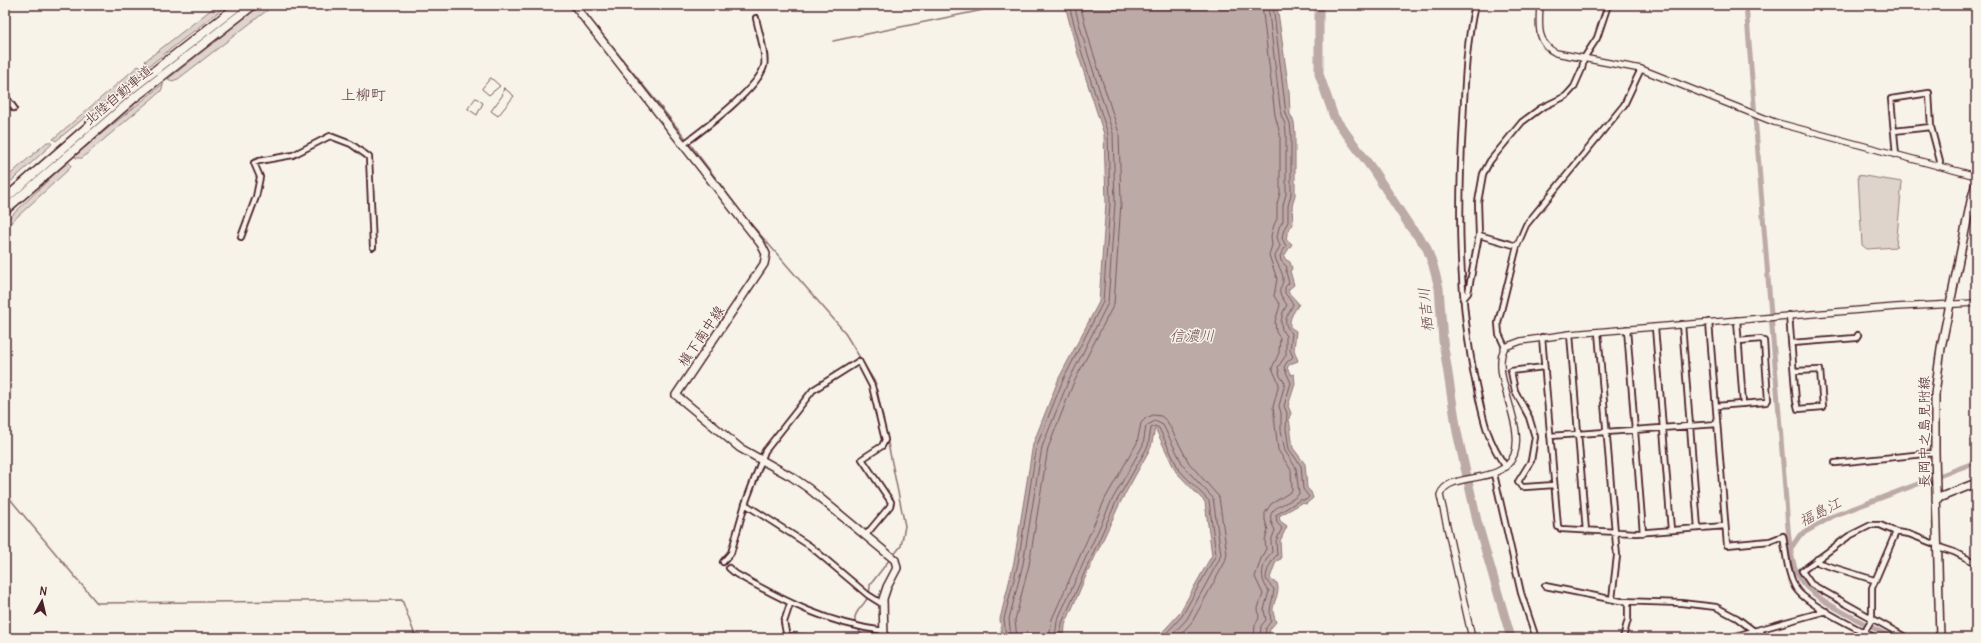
<svg xmlns="http://www.w3.org/2000/svg" width="1981" height="643" font-family="Delius,'Klee One',sans-serif">
  <rect width="100%" height="100%" fill="#f7f3e8"/>
  <filter id="ink" filterUnits="userSpaceOnUse"><feTurbulence type="fractalNoise" baseFrequency=".025" numOctaves="2"/><feDisplacementMap in="SourceGraphic" scale="8" xChannelSelector="R" yChannelSelector="G"/><feConvolveMatrix kernelMatrix="1 2 1 2 8 2 1 2 1" color-interpolation-filters="sRGB"/></filter>
  <g filter="url(#ink)">
    <path fill="#ded4cc" stroke="#947a7c" d="M 217,5 L 227,5 L 149,66 L 145,61 Z
      M 261,5 L 274,5 L 178,79 L 172,81 L 168,79 Z
      M 138,66 L 144,69 L 56,141 L 53,139 Z
      M 164,83 L 161,91 L 82,158 L 76,158 L 74,156 Z
      M 47,142 L 50,142 L 52,144 L 5,187 L 5,179 Z
      M 68,161 L 71,166 L 68,170 L 5,228 L 5,222 Z
      M 1858,175 L 1902,182 L 1896,247 L 1867,249 L 1862,245 Z"/>
    <path fill="#bcaaa7" stroke="#8e7275" d="M 1065,5 L 1277,5 L 1289,91 L 1290,114 L 1294,122 L 1295,133 L 1295,195 L 1292,206 L 1293,224 L 1288,230 L 1286,239 L 1292,244 L 1284,256 L 1285,259 L 1290,262 L 1292,269 L 1290,271 L 1294,285 L 1289,289 L 1288,292 L 1299,304 C 1294,312 1289,317 1290,327 L 1296,331 L 1294,350 L 1298,361 L 1290,364 L 1287,368 L 1291,375 L 1294,374 L 1295,384 L 1288,406 L 1291,413 L 1289,418 L 1293,448 L 1305,464 L 1307,488 L 1311,492 L 1313,498 L 1306,504 L 1302,503 L 1279,516 L 1280,521 L 1287,526 L 1280,541 L 1281,559 L 1276,561 L 1270,578 L 1272,581 L 1277,583 C 1281,594 1272,602 1273,612 C 1274,616 1275,619 1276,622 L 1270,629 L 1269,638 L 1157,638 L 1179,614 L 1212,555 L 1205,502 L 1176,472 L 1155,428 L 1151,447 L 1120,503 L 1085,578 L 1065,625 L 1064,638 L 1002,638 L 1000,619 L 1014,562 L 1033,444 L 1059,378 L 1099,302 L 1106,203 L 1104,134 L 1077,51 Z"/>
    <g fill="none" stroke-linecap="round" stroke-linejoin="round">
      <path stroke="#78575d" stroke-width="1" d="M 491,78 L 500,86 L 489,95 L 482,89 Z
        M 504,88 L 514,96 L 498,116 L 491,111 L 502,96 Z
        M 476,98 L 483,103 L 477,115 L 468,109 Z
        M 1006,638 L 1004,619 L 1018,563 L 1037,445 L 1063,380 L 1103,302 L 1110,203 L 1108,134 L 1081,50 L 1069,5
        M 1011,638 L 1009,619 L 1023,564 L 1042,447 L 1068,382 L 1108,303 L 1115,203 L 1113,133 L 1086,48 L 1074,5
        M 1017,638 L 1015,620 L 1029,565 L 1048,448 L 1073,384 L 1114,304 L 1121,203 L 1119,133 L 1091,46 L 1080,5
        M 1049,638 L 1052,619 L 1106,497 L 1137,443 L 1141,423 L 1146,418 L 1153,415 L 1161,416 L 1167,421 L 1189,463 L 1219,497 L 1227,554 L 1225,562 L 1192,622 L 1177,638
        M 1055,638 L 1057,621 L 1112,500 L 1143,445 L 1146,426 L 1155,421 L 1163,425 L 1184,467 L 1213,498 L 1221,554 L 1219,560 L 1187,619 L 1169,638
        M 1060,638 L 1062,623 L 1116,502 L 1148,446 L 1151,428 L 1155,426 L 1159,428 L 1179,470 L 1209,501 L 1216,555 L 1182,616 L 1162,638
        M 1254,638 L 1255,625 L 1259,618 L 1258,608 L 1263,594 L 1255,577 L 1262,556 L 1266,549 L 1265,540 L 1268,530 L 1265,520 L 1265,513 L 1271,504 L 1292,491 L 1291,470 L 1278,450 L 1273,407 L 1279,384 L 1272,368 L 1279,353 L 1280,338 L 1276,332 L 1275,322 L 1280,305 L 1274,296 L 1277,279 L 1269,255 L 1272,245 L 1271,236 L 1274,225 L 1277,219 L 1277,204 L 1280,193 L 1280,134 L 1275,115 L 1262,5
        M 1260,638 L 1261,626 L 1266,620 L 1264,610 L 1269,591 C 1259,579 1261,564 1272,552 L 1271,541 L 1275,530 C 1260,505 1287,507 1299,494 L 1296,468 L 1285,451 L 1281,430 L 1281,413 L 1279,406 L 1285,383 L 1280,376 L 1278,367 L 1286,355 L 1286,336 L 1282,330 L 1281,322 L 1283,312 L 1287,305 L 1280,294 C 1279,288 1282,286 1283,281 C 1284,272 1276,264 1275,256 L 1280,246 L 1277,237 L 1279,227 L 1283,221 L 1283,205 L 1286,194 L 1286,133 L 1285,124 L 1281,115 L 1268,5
        M 1265,638 L 1266,628 L 1271,621 C 1268,606 1273,603 1274,589 C 1271,586 1267,583 1266,578 C 1266,571 1272,559 1277,555 L 1276,541 L 1282,528 L 1277,523 L 1276,515 L 1300,500 L 1306,500 L 1309,497 L 1303,489 L 1301,466 L 1289,449 L 1286,429 L 1287,413 L 1284,406 L 1291,383 L 1284,367 L 1287,362 L 1293,357 L 1290,350 L 1292,333 C 1280,322 1288,316 1293,304 L 1285,293 L 1285,287 L 1289,283 L 1286,272 L 1287,267 L 1281,261 L 1280,256 L 1286,246 L 1282,238 L 1284,229 L 1288,222 L 1288,206 L 1291,194 L 1291,133 L 1290,123 L 1286,114 L 1273,5"/>
      <path stroke="#8e7275" stroke-width="1.5" d="M 579,5 L 684,136 L 745,217 L 843,330 L 876,384
        M 833,41 L 1007,5
        M 877,390 L 905,526 L 901,546 L 893,556
        M 5,493 L 97,603 L 402,600 L 416,638
        M 864,638 C 840,607 871,612 870,585 L 890,559"/>
      <path stroke="#bcaaa7" stroke-width="5" d="M 1746,5 L 1786,501 C 1788,524 1788,558 1800,579 C 1812,600 1869,625 1892,638
        M 1791,548 L 1800,535 L 1833,516 L 1976,462"/>
      <path stroke="#bcaaa7" stroke-width="9" d="M 1319,5 L 1319,74 L 1334,117 L 1373,170 L 1411,228 L 1426,246 L 1433,265 L 1439,288 L 1443,341 L 1457,432 L 1477,521 L 1511,638"/>
      <defs>
        <path id="minor" d="M 1475,5 C 1466,43 1465,83 1463,122 C 1458,210 1458,299 1476,385 C 1483,417 1486,439 1506,467
          M 5,96 L 14,108
          M 1894,131 L 1931,127
          M 684,144 C 704,129 758,89 764,66 C 767,56 758,29 756,18
          M 1896,155 L 1891,99 L 1929,93 L 1931,127 L 1940,161 L 1939,166
          M 1479,235 L 1517,246
          M 241,237 L 256,197 L 260,177 L 254,163 L 259,161 L 293,155 L 330,136 L 351,144 L 369,157 L 373,247
          M 1463,299 L 1468,293 L 1479,235 L 1478,202 L 1483,174 L 1490,161 L 1522,122 L 1541,108 L 1566,96 L 1574,87 L 1582,69 L 1584,58 L 1597,38 L 1608,5
          M 1789,315 L 1796,401 L 1798,409 L 1823,407 L 1820,370 L 1794,371
          M 1737,320 L 1743,404
          M 1709,322 L 1727,545 L 1770,541 L 1783,536 C 1786,553 1787,571 1795,587 C 1803,603 1858,629 1876,638
          M 1682,324 L 1698,528
          M 1655,327 L 1671,530
          M 1627,329 L 1643,533
          M 1598,332 L 1617,556 L 1612,599
          M 1570,334 L 1586,531
          M 1542,337 L 1558,527 L 1561,529 L 1636,533 L 1725,526
          M 1792,343 L 1856,338 L 1858,335
          M 1505,347 L 1499,334 L 1498,323 L 1517,246 L 1526,225 L 1624,105 L 1641,69
          M 1544,367 L 1511,371 L 1515,391 L 1529,417 L 1535,437 L 1531,461 L 1518,482 L 1522,487 L 1525,487 L 1554,485
          M 1716,406 L 1766,402 L 1768,400 L 1764,341 L 1761,339 L 1739,341
          M 1550,436 L 1717,424
          M 1835,463 L 1935,453
          M 1494,474 L 1521,593 L 1536,638
          M 745,504 L 810,546 L 868,595 L 884,605
          M 1939,547 L 1954,552 L 1976,563
          M 1817,559 L 1819,563 L 1874,580
          M 723,562 L 731,553 L 745,504 L 765,451 L 813,390 L 859,361 L 872,386 L 885,440 L 882,446 L 862,459 L 891,502 L 890,506 L 865,536
          M 729,568 L 736,574 C 784,601 828,624 884,631
          M 1545,586 L 1620,601 L 1681,603 L 1716,607 L 1737,618 L 1754,631
          M 1760,629 L 1763,638
          M 1864,632 L 1872,619 L 1872,588 L 1896,532
          M 787,636 L 812,638
          M 787,638 L 784,622 L 790,604
          M 1623,638 L 1628,619 L 1628,602
          M 1728,638 L 1826,611
          M 1907,638 L 1811,584 L 1802,571 L 1849,536 L 1871,525 L 1880,525 L 1896,532 L 1909,534 L 1932,543 L 1938,544
          M 1975,638 L 1976,637"/>
        <path id="tertiary" d="M 1540,5 C 1539,24 1536,43 1556,53 L 1641,69 L 1774,122 L 1976,176
          M 1472,638 L 1440,495 C 1448,470 1501,487 1514,455 C 1526,423 1489,374 1505,347 L 1521,341 L 1570,334 L 1896,307 L 1976,303"/>
        <path id="secondary" d="M 574,5 L 761,244 L 766,254 L 764,264 L 676,395 L 740,448 L 792,477 L 808,488 L 895,560 L 897,568 L 887,587 L 883,599 L 884,638
          M 1936,499 L 1976,483
          M 1940,638 L 1935,453 L 1935,394 L 1941,348 L 1971,201 L 1976,183"/>
        <path id="motorway" d="M 5,199 L 130,90 L 239,5
          M 5,210 L 134,98 L 253,5"/>
      </defs>
      <use href="#minor" stroke="#4a1f2b" stroke-width="8"/>
      <use href="#tertiary" stroke="#4a1f2b" stroke-width="8"/>
      <use href="#secondary" stroke="#4a1f2b" stroke-width="10"/>
      <use href="#motorway" stroke="#4a1f2b" stroke-width="11"/>
      <use href="#minor" stroke="#f7f3e8" stroke-width="4.5"/>
      <use href="#tertiary" stroke="#f7f3e8" stroke-width="5.5"/>
      <use href="#secondary" stroke="#f7f3e8" stroke-width="7"/>
      <use href="#motorway" stroke="#f7f3e8" stroke-width="8"/>
    </g>
  </g>
  <g text-anchor="middle" stroke-width="3" stroke-linejoin="round" paint-order="stroke">
    <g font-size="14" fill="#4a1f2b" stroke="#f7f3e8">
      <text transform="translate(118 95) rotate(-40)" y="5">北陸自動車道</text>
      <text transform="translate(701 336) rotate(-56)" y="5">槇下南中線</text>
      <text transform="translate(1924 432) rotate(-90)" y="5">長岡中之島見附線</text>
    </g>
    <g font-size="15" fill="#4a1f2b" stroke="#f7f3e8">
      <text x="363" y="100">上柳町</text>
    </g>
    <g font-size="15" font-style="italic" fill="#6c4950" stroke="#f7f3e8">
      <text transform="translate(1426 310) rotate(-96)" y="5">栖吉川</text>
      <text x="1192" y="341">信濃川</text>
      <text transform="translate(1820 512) rotate(-27)" y="5">福島江</text>
    </g>
  </g>
  <rect width="1981" height="643" fill="none" stroke="#f7f3e8" stroke-width="20"/>
  <rect x="10" y="10" width="1961" height="623" fill="none" stroke="#4a1f2b" stroke-width="1.5" filter="url(#ink)"/>
  <g transform="translate(42 601) rotate(8)" stroke="#f7f3e8" stroke-width="3" paint-order="stroke">
  <path d="M0-3L7 15L0 10L-7 15Z" fill="#4a1f2b"/>
  <text y="-6" font-size="11" font-weight="bold" text-anchor="middle" fill="#4a1f2b">N</text>
  </g>
</svg>
